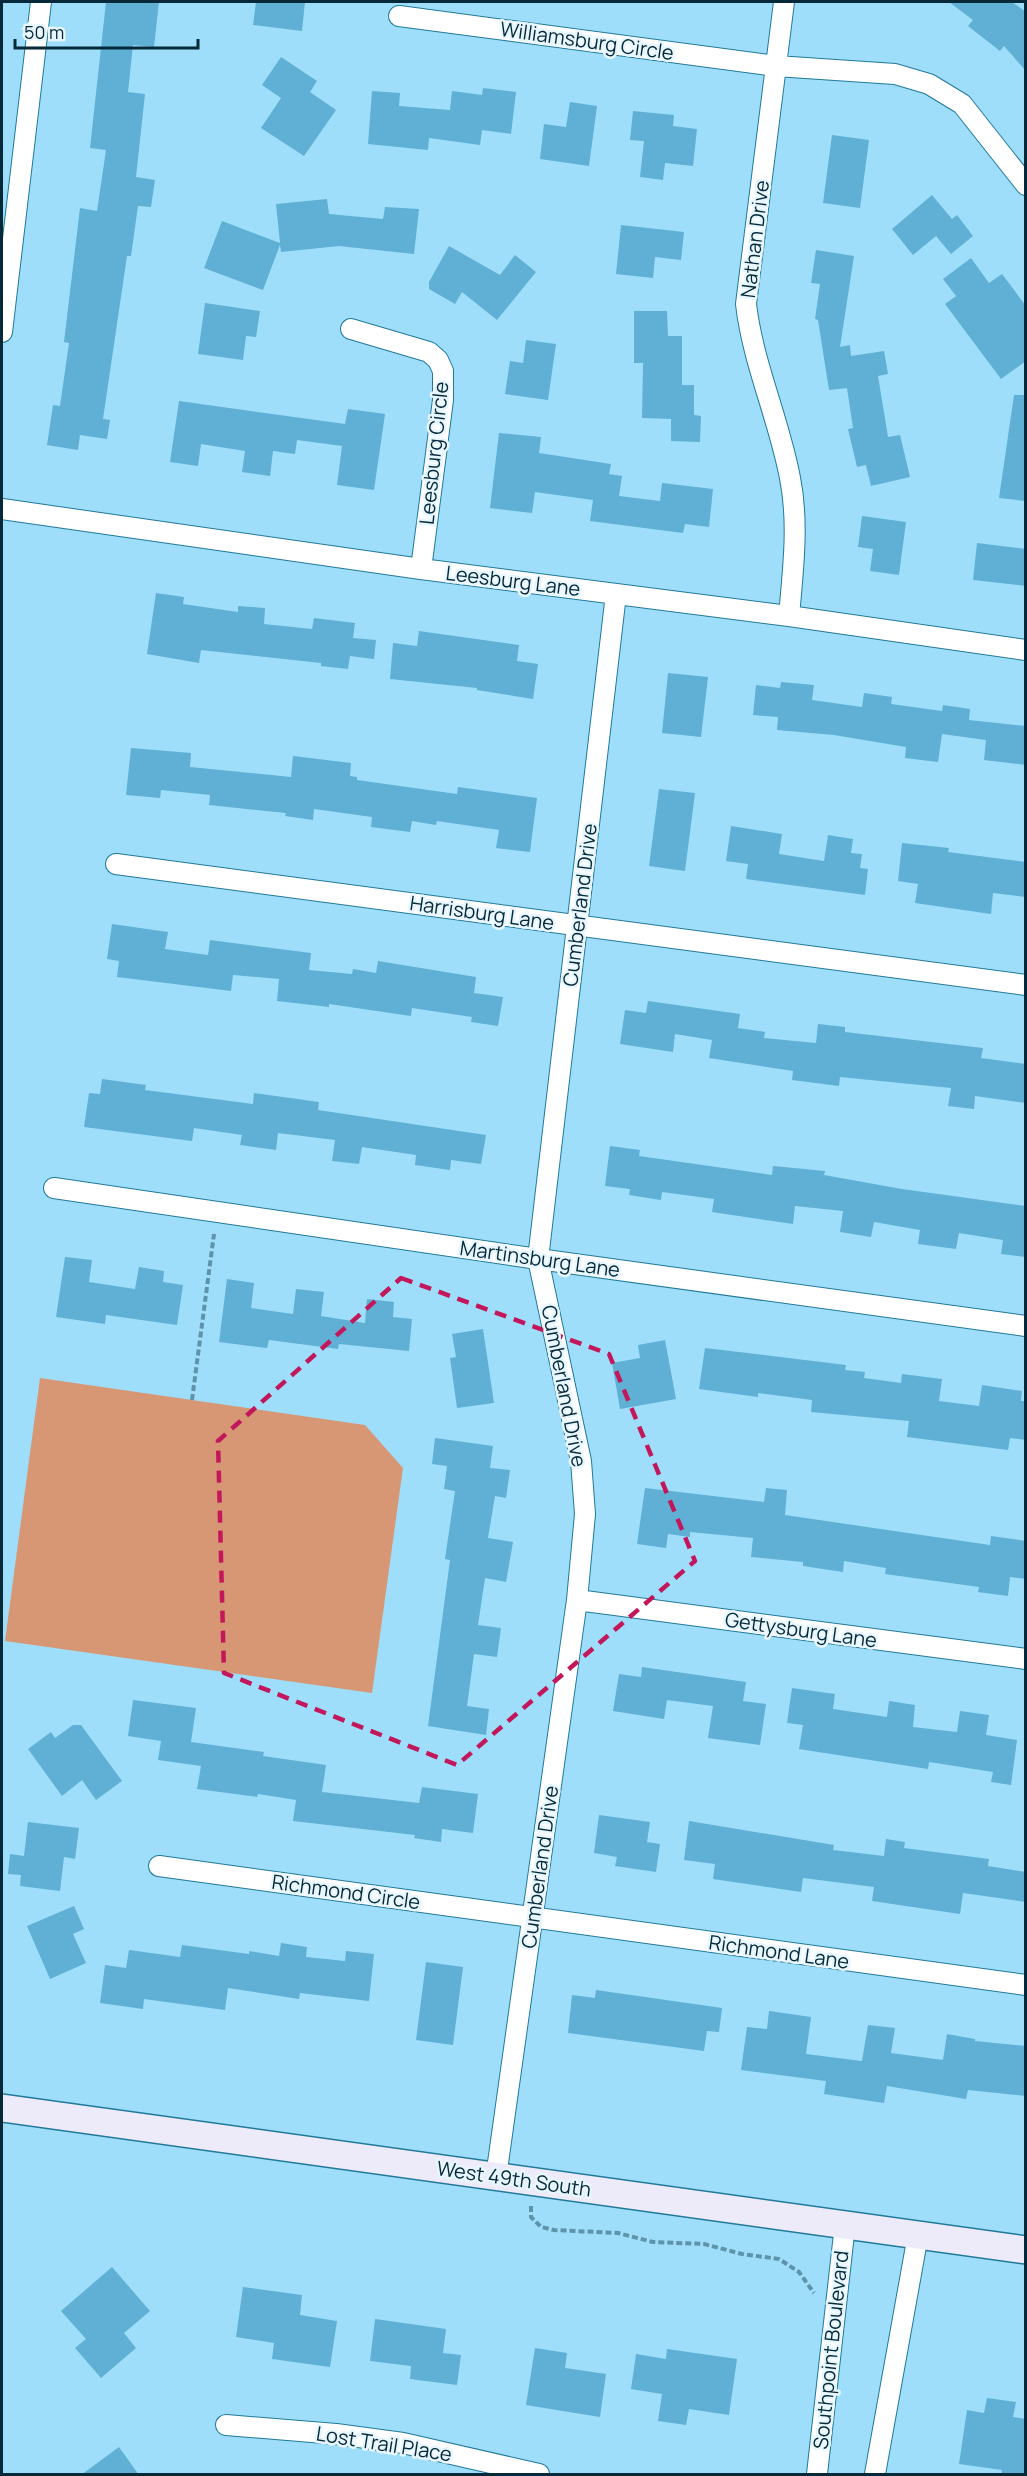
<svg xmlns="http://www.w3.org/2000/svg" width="1027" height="2476" font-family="Manrope,sans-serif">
  <rect width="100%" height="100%" fill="#9edefb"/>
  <path fill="#d79775" d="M 40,1378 L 365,1425 L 403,1468 L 372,1693 L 5,1641 Z"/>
  <path fill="#5fb0d4" d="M 106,2 L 159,2 L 154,47 L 133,45 L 128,92 L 145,94 L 136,177 L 155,180 L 151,207 L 138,206 L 131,256 L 127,256 L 103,419 L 110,420 L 107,439 L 80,435 L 78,450 L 47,445 L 53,405 L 60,406 L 69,343 L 64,342 L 80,208 L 97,211 L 106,150 L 90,148 Z
    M 256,2 L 305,2 L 302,31 L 253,25 Z
    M 949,2 L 1012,2 L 1026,12 L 1026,71 L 1004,46 L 1000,51 L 968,26 L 973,20 Z
    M 281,57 L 317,81 L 310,92 L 336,110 L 304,156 L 261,128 L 281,98 L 262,85 Z
    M 483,88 L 516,92 L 511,134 L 482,130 L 480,145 L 429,138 L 428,150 L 368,144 L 372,91 L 400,93 L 399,106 L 450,110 L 452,91 L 482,95 Z
    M 570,102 L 597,106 L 589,166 L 540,159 L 544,124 L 566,127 Z
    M 633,111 L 674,115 L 673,126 L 697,129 L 693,166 L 665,163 L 663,180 L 640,177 L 644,141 L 630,140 Z
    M 832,135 L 869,140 L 860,208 L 823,203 Z
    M 932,195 L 952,219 L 957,215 L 973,236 L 951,254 L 936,236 L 913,255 L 892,229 Z
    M 327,199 L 329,214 L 383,219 L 385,207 L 419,209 L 414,254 L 339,246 L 281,252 L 280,245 L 263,290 L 204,268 L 222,221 L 280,243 L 276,204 Z
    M 621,225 L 684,232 L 681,260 L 655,257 L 653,278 L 616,274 Z
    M 449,246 L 500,275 L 515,255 L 536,272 L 497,320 L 462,292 L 455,304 L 429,289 L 429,282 Z
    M 816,250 L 854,256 L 840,347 L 850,345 L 851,356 L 884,351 L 888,374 L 878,376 L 888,437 L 900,435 L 910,477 L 871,486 L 866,465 L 857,467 L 848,429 L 853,428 L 847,388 L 829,390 L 818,320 L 815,319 L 820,284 L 811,283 Z
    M 971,258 L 989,283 L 1002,274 L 1026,306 L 1026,361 L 1001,379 L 945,304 L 956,296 L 943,279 Z
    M 205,303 L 260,311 L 256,337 L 246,336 L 243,360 L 198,354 Z
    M 634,311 L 667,311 L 668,336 L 682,336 L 682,385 L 694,385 L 694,415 L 701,416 L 700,442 L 671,441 L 671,419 L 642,418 L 643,363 L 634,363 Z
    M 526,340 L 556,344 L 548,400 L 505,394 L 510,361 L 523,363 Z
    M 1014,395 L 1026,395 L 1026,501 L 999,498 Z
    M 179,401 L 345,424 L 348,409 L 385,414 L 374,490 L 337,485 L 342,446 L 297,440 L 295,454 L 273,451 L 270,476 L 242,472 L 245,451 L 201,444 L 198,466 L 170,462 Z
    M 499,433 L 541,437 L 539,453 L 611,464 L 609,474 L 622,476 L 619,496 L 660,501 L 662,483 L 713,489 L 709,527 L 685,524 L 683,533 L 590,521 L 593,500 L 535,492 L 532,513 L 490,508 Z
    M 862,516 L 906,522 L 899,575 L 870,571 L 873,549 L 858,547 Z
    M 977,543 L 1026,549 L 1026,586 L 973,580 Z
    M 156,593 L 184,597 L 183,604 L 238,612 L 238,606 L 265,608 L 264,624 L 312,629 L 314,618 L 355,623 L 353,638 L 376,640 L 374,659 L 350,656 L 348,669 L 321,666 L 321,663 L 201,650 L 199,663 L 147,654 Z
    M 419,631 L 519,645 L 517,661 L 538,664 L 533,699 L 477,690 L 477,688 L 390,679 L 393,643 L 417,646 Z
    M 668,673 L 708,677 L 701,737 L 662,733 Z
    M 781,682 L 814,685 L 812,700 L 862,707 L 864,693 L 892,697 L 891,704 L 942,711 L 943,705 L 970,709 L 969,720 L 1026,726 L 1026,765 L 984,760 L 986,740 L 942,734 L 938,762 L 905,758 L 906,747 L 834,735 L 777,730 L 778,717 L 753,715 L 756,685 L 780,688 Z
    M 131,748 L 191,753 L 190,767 L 291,777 L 293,756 L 351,763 L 350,776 L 357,777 L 357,780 L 457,794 L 458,787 L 537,798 L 530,852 L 496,848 L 499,830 L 437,821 L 436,825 L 412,821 L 410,832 L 371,827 L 372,817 L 314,809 L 313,820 L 285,816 L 286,813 L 209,805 L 210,795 L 161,790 L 160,798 L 126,795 Z
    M 659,789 L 695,793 L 685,871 L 649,866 Z
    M 731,826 L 782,834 L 779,854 L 824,861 L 828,835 L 853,839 L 851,853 L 862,854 L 860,868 L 868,869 L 865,895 L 746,879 L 748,864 L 726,861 Z
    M 902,843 L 949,848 L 948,852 L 1026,862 L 1026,897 L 993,893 L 991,914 L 915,903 L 918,884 L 898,881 Z
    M 112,924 L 168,932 L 165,949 L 208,955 L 210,940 L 311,953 L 309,970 L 352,974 L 353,969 L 376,973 L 378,961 L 476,977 L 474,993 L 503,997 L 498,1026 L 471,1022 L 472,1017 L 412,1008 L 411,1016 L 329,1004 L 329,1007 L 277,1001 L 279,979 L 233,975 L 231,991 L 117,977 L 119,961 L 107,959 Z
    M 648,1001 L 740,1014 L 738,1028 L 765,1032 L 764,1038 L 816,1043 L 818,1024 L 845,1027 L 845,1032 L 983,1048 L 981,1058 L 1026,1064 L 1026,1103 L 975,1096 L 974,1109 L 948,1106 L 951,1088 L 840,1077 L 839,1086 L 792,1080 L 793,1071 L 709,1058 L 712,1040 L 675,1034 L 673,1052 L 620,1044 L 625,1010 L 646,1013 Z
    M 102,1079 L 146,1085 L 145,1090 L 253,1104 L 254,1093 L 319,1102 L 318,1110 L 486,1135 L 481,1164 L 451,1160 L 450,1170 L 415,1165 L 416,1155 L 362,1147 L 359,1164 L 332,1161 L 335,1140 L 278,1133 L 276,1150 L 240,1145 L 242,1135 L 194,1128 L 192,1141 L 84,1127 L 89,1093 L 100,1094 Z
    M 610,1146 L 640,1150 L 639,1156 L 772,1175 L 773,1166 L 825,1171 L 824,1175 L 902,1189 L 1026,1206 L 1026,1257 L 1001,1254 L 1003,1240 L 959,1233 L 956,1249 L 918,1244 L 920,1230 L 874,1222 L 871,1237 L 840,1232 L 843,1211 L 795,1206 L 793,1224 L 712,1212 L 714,1199 L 662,1192 L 661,1200 L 629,1195 L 630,1189 L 605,1186 Z
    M 65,1257 L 92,1260 L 89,1282 L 135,1289 L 139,1267 L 164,1271 L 163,1282 L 183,1285 L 177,1325 L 106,1315 L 105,1324 L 56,1317 Z
    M 227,1279 L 254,1283 L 251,1308 L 293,1314 L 296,1289 L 324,1292 L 321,1316 L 365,1323 L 367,1299 L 394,1302 L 393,1317 L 412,1319 L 409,1351 L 339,1344 L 338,1349 L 269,1340 L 267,1348 L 219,1342 Z
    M 483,1329 L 494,1403 L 457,1408 L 450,1358 L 456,1357 L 452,1334 Z
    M 665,1340 L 676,1399 L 620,1409 L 612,1363 L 640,1358 L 638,1345 Z
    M 705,1348 L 846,1365 L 845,1370 L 865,1372 L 864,1378 L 901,1383 L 902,1374 L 942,1379 L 939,1401 L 979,1406 L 982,1385 L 1022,1391 L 1021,1401 L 1026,1401 L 1026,1440 L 1010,1438 L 1008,1450 L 907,1437 L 909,1421 L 811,1412 L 812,1400 L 758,1393 L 758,1397 L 699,1389 Z
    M 435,1438 L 493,1446 L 490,1468 L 510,1470 L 506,1498 L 495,1496 L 488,1538 L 513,1542 L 506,1582 L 485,1578 L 478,1625 L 501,1628 L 497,1657 L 474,1654 L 467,1706 L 489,1709 L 486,1735 L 428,1726 L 450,1560 L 445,1559 L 455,1491 L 444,1489 L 447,1466 L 432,1464 Z
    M 645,1488 L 764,1502 L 766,1488 L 787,1490 L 785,1515 L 990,1545 L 991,1536 L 1026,1541 L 1026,1579 L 1010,1577 L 1008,1596 L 978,1592 L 979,1587 L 885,1574 L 886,1568 L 844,1561 L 843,1572 L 803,1566 L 803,1562 L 751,1557 L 753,1538 L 690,1532 L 690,1537 L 668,1534 L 666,1548 L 637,1544 Z
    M 642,1667 L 746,1682 L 743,1701 L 766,1704 L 760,1745 L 708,1738 L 713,1706 L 667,1700 L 664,1719 L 613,1711 L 619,1674 L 641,1677 Z
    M 792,1688 L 835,1694 L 833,1709 L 887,1717 L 889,1701 L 915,1705 L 913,1727 L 957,1732 L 960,1711 L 989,1715 L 986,1735 L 1017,1740 L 1011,1785 L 991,1782 L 993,1772 L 929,1762 L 928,1769 L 799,1749 L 803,1725 L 787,1723 Z
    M 133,1700 L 196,1708 L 191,1742 L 264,1752 L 263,1756 L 326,1765 L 322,1792 L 419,1803 L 422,1787 L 478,1794 L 473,1833 L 442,1829 L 441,1842 L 414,1838 L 415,1835 L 293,1821 L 296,1800 L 258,1794 L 257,1797 L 197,1789 L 201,1766 L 158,1760 L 161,1741 L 128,1736 Z
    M 73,1725 L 81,1725 L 122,1781 L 96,1800 L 82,1780 L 62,1796 L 28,1749 L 51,1732 L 55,1738 Z
    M 599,1815 L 650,1822 L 647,1842 L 660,1844 L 656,1872 L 615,1866 L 617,1857 L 594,1853 Z
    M 689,1821 L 834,1845 L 833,1850 L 884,1856 L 886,1839 L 905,1842 L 904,1848 L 989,1859 L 988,1866 L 1026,1872 L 1026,1902 L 963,1893 L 960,1914 L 872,1901 L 874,1887 L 803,1878 L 801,1892 L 713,1879 L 715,1864 L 684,1860 Z
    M 28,1822 L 79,1828 L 75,1859 L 64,1857 L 60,1891 L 20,1886 L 21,1875 L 8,1874 L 10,1854 L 24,1856 Z
    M 74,1906 L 84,1929 L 73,1934 L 86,1963 L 50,1979 L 27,1926 Z
    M 281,1943 L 307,1947 L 306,1957 L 345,1961 L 346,1951 L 374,1954 L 369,2001 L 300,1993 L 299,1999 L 228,1988 L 225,2010 L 144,1999 L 143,2009 L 100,2003 L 105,1965 L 126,1968 L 129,1950 L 180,1957 L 182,1945 L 249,1954 L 249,1951 L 279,1956 Z
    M 426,1962 L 463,1967 L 453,2045 L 416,2040 Z
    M 596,1990 L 722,2008 L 719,2032 L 707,2031 L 704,2051 L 568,2033 L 572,1995 L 595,1998 Z
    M 769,2011 L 811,2017 L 806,2054 L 862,2061 L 868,2025 L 895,2028 L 891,2053 L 943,2060 L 947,2034 L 975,2039 L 975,2041 L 1026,2046 L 1026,2096 L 968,2090 L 966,2099 L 887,2086 L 884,2103 L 824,2094 L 826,2081 L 741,2070 L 747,2027 L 767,2029 Z
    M 112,2267 L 150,2311 L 124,2333 L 136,2348 L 101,2378 L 75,2348 L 86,2339 L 61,2311 Z
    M 243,2287 L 302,2295 L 300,2315 L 337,2321 L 330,2367 L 272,2359 L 274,2343 L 236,2337 Z
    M 375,2319 L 446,2329 L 443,2353 L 461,2355 L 457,2385 L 410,2379 L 411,2366 L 370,2361 Z
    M 535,2348 L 567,2353 L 565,2368 L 606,2374 L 600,2417 L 526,2405 Z
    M 667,2349 L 737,2359 L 729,2415 L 689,2409 L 686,2425 L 658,2421 L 662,2394 L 631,2389 L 636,2354 L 666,2359 Z
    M 987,2398 L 1016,2402 L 1013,2417 L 1026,2419 L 1026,2475 L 1001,2475 L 1002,2470 L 959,2464 L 967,2410 L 984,2413 Z
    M 119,2447 L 139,2475 L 81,2475 Z"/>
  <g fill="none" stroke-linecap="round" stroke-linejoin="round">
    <defs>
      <path id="street" d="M 784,2 L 746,304 C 753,364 779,419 790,478 C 799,523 793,570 789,616
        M 399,16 L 776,66 L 895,74 L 929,84 L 962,104 L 1026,185
        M 351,329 L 429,352 L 438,360 L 443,371 L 443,400 L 421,569
        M 2,332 L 41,2
        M 2,509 L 421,569 L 789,616 L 1026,650
        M 116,864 L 1026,985
        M 54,1188 L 538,1259 L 1026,1326
        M 577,1600 L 1026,1659
        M 159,1866 L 1026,1985
        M 496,2177 L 577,1600 L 585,1514 L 581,1461 L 538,1259 L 616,594
        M 226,2425 L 336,2434 L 403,2443 L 539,2474
        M 817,2474 L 845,2225
        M 875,2474 L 918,2235"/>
      <path id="secondary" d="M 2,2108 L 1026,2250"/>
    </defs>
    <use href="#street" stroke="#20799a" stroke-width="22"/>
    <use href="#secondary" stroke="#20799a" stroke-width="30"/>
    <path stroke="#5f93aa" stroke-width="4" stroke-dasharray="6 3" stroke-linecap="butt" d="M 192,1400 L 214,1234
      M 531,2206 L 531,2217 L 541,2227 L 554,2230 L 618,2233 L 653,2242 L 704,2244 L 742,2254 L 779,2259 L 799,2272 L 814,2293"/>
    <use href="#street" stroke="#fff" stroke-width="20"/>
    <use href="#secondary" stroke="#edebfa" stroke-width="27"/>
  </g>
  <path fill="none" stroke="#c2185b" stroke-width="4.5" stroke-dasharray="12 8" stroke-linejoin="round" d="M 401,1278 L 609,1354 L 695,1561 L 457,1765 L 224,1673 L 218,1441 Z"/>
  <g text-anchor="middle" stroke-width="5" stroke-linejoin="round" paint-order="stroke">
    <g font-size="20" fill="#052938" stroke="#e8f7ff">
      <text transform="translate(587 41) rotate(8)" y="7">Williamsburg Circle</text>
      <text transform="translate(755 239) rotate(-83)" y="7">Nathan Drive</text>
      <text transform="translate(434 453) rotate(-84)" y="7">Leesburg Circle</text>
      <text transform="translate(513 581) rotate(7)" y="7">Leesburg Lane</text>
      <text transform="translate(580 905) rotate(-83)" y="7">Cumberland Drive</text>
      <text transform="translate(482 913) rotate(8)" y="7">Harrisburg Lane</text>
      <text transform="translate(540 1259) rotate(8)" y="7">Martinsburg Lane</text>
      <text transform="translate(564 1386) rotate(79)" y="7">Cumberland Drive</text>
      <text transform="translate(801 1630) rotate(8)" y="7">Gettysburg Lane</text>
      <text transform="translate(540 1867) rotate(-82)" y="7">Cumberland Drive</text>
      <text transform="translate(346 1892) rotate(8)" y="7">Richmond Circle</text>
      <text transform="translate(779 1952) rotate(8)" y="7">Richmond Lane</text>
      <text transform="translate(514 2179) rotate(8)" y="7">West 49th South</text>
      <text transform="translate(831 2350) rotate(-84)" y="7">Southpoint Boulevard</text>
      <text transform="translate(384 2444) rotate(9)" y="7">Lost Trail Place</text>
    </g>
  </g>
  <rect width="1027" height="2476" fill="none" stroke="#052938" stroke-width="6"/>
  <path d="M15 39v9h183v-9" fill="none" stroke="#052938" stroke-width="3"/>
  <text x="24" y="39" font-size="18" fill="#052938" stroke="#e8f7ff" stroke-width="4.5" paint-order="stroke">50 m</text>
</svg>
